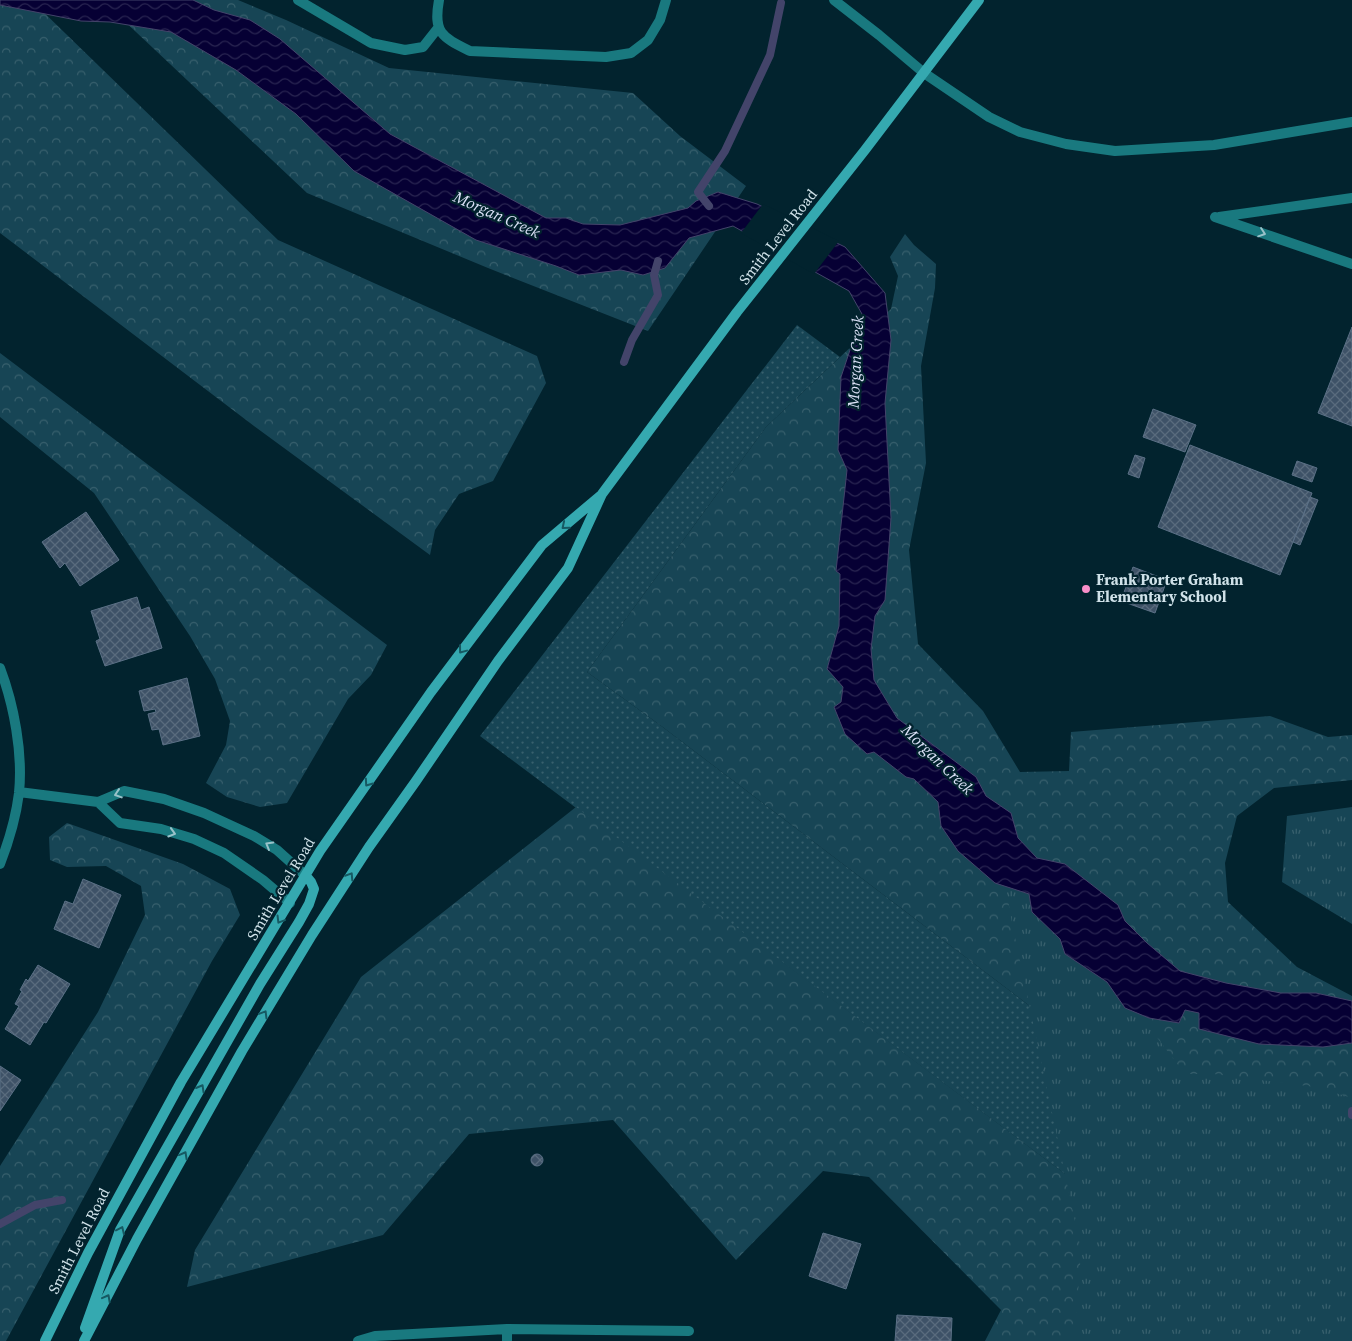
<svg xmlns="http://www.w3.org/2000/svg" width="1352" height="1341" font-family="'Source Serif 4',serif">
  <defs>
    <pattern id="grass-dots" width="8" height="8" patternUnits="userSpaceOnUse" patternTransform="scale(1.25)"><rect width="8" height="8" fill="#174555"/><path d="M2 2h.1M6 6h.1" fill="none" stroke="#38606d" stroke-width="1.8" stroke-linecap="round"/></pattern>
    <pattern id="forest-crowns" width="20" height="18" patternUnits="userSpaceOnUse" patternTransform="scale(1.25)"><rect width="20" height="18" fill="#174555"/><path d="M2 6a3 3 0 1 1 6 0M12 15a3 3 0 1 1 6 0" fill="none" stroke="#38606d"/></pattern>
    <pattern id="park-tufts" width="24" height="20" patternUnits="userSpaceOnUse" patternTransform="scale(1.25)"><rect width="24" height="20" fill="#174555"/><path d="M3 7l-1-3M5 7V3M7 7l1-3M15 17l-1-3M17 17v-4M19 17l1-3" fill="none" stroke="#38606d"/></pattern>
    <pattern id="water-waves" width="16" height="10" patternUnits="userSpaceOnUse" patternTransform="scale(1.25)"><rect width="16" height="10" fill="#060034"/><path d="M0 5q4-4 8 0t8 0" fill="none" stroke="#292551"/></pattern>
    <pattern id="building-cross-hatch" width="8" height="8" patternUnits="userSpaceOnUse" patternTransform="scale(1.25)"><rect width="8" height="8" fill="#3e5267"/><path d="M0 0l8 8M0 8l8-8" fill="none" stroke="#596b7d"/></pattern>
  </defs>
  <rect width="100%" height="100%" fill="#02232e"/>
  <path fill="url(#grass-dots)" d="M 797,325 L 840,357 L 766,427 L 587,672 L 660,725 L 1352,1251 L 1352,1341 L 1288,1341 L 480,736 Z"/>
  <path fill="url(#forest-crowns)" d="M 0,0 L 31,0 L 278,240 L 537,356 L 546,383 L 493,481 L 459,494 L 435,530 L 430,555 L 254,426 L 0,233 Z
    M 102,0 L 238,0 L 286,20 L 389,68 L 633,93 L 680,136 L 746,186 L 648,331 L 488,268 L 307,193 Z
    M 905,234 L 914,245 L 936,264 L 935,288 L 921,366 L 926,463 L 909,550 L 918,644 L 983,711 L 1020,772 L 1069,771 L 1071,732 L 1270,716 L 1328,737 L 1352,735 L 1352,780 L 1274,788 L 1237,816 L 1225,863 L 1228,902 L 1297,967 L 1352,996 L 1352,1251 L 660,725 L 587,672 L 766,427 L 891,309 L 898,276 L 890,257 Z
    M 0,353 L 387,645 L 371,675 L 348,699 L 287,803 L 260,807 L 227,797 L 206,783 L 226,745 L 230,721 L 215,679 L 190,636 L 94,493 L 0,417 Z
    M 576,807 L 1288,1341 L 985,1341 L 1001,1310 L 869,1177 L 823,1171 L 736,1260 L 613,1120 L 469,1134 L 383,1235 L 187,1287 L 195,1250 L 361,977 Z
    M 67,823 L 183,864 L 230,889 L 240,915 L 212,961 L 6,1341 L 0,1341 L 0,1166 L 98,1012 L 145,915 L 141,886 L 106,866 L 67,867 L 50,860 L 49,837 Z"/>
  <path fill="url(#park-tufts)" d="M 991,800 L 1039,896 L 1136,1010 L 1185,1074 L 1214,1074 L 1315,1087 L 1352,1098 L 1352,1341 L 1075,1341 L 1081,1250 L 1012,923 Z
    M 1352,807 L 1352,924 L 1282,882 L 1287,816 Z"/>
  <path fill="url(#water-waves)" stroke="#43446a" d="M 0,0 L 193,0 L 214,10 L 250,20 L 280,39 L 390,134 L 546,218 L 566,218 L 583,224 L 620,225 L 688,208 L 696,201 L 718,192 L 757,204 L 845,247 L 885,293 L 891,340 L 885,403 L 891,518 L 885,600 L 875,616 L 871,649 L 874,680 L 897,718 L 976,777 L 986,796 L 1011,813 L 1018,838 L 1037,858 L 1065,864 L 1118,905 L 1125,921 L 1147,943 L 1180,971 L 1226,983 L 1281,993 L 1316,993 L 1352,1001 L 1352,1043 L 1323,1047 L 1259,1044 L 1199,1029 L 1199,1013 L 1185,1010 L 1179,1023 L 1149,1018 L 1125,1008 L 1107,982 L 1065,954 L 1060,939 L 1032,912 L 1029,894 L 995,883 L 958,851 L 941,826 L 938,802 L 914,779 L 906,777 L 874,752 L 867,754 L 845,734 L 834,707 L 841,702 L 843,687 L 827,669 L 839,626 L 840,574 L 836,571 L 847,470 L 838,450 L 841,377 L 862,314 L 849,291 L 733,226 L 689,238 L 665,268 L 643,275 L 621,270 L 579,275 L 556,266 L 476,240 L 354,171 L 296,114 L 236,70 L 171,32 L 110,22 L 81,21 L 0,5 Z"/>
  <path fill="#02232e" d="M 763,204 L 839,241 L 814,274 L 741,233 Z"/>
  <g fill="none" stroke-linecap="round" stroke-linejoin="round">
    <path stroke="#43446a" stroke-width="8" d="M 709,206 L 698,192 L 725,151 L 770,55 L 781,3
      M 624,362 L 632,340 L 658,295 L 654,275 L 658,261
      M 1352,1111 L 1352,1115
      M 0,1224 L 35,1205 L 62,1200"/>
  </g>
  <path fill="url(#building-cross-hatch)" stroke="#5b7086" d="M 1352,327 L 1352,426 L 1318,413 Z
    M 1153,409 L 1196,425 L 1185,452 L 1143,437 Z
    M 1190,445 L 1312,493 L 1280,575 L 1158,527 Z
    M 1135,455 L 1145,458 L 1139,478 L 1128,474 Z
    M 1297,461 L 1317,468 L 1312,482 L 1292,475 Z
    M 1310,497 L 1318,500 L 1300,545 L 1293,542 Z
    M 86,512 L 119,560 L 80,586 L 65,563 L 60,568 L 42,542 Z
    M 1133,567 L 1167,580 L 1155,613 L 1121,601 Z
    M 137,597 L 141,610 L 149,607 L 162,648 L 105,666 L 96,641 L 100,639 L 91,611 Z
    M 187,678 L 200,736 L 163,745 L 159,729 L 152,730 L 148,714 L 156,712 L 155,709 L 144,711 L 139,691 Z
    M 83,879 L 121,895 L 99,948 L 54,929 L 65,901 L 73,904 Z
    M 38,965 L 70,984 L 46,1023 L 44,1022 L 30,1045 L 5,1029 L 19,1006 L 15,1004 L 22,991 L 20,990 L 26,979 L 28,981 Z
    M 0,1066 L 21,1080 L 0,1111 Z
    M531 1160a6 6 0 1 1 12 0a6 6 0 1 1-12 0Z
    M 823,1233 L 861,1244 L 846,1289 L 809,1276 Z
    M 897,1315 L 952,1318 L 951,1341 L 895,1341 Z"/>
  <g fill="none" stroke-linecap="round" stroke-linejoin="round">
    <path stroke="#19797f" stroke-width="10" d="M 298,0 L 371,43 L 405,50 L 423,47 L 438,28
      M 439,0 C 433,33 442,37 470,51 L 606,57 L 631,53 L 648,40 L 660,20 L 666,0
      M 924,73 L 989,117 L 1020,132 L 1066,144 L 1115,151 L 1214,145 L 1352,122
      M 1215,217 L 1352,264
      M 1219,217 L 1352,198
      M 358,1341 L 375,1336 L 507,1329
      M 507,1341 L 507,1329 L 689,1331"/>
    <path stroke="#19797f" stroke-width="10" d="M 834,0 L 879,35 L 924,73
      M 0,668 C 14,705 23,753 19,793 C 16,817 9,841 0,864
      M 19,792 L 98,802 L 124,791 L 164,799 L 204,813 L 254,836 L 277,850 L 306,876
      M 98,802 L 120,823 L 161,829 L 194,839 L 224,853 L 263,880 L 290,903"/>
    <path stroke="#35a9b0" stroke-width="10" d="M 85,1328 L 120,1230 L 260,984 L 299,922 L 309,904 L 314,889 L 311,882 L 306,876
      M 45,1341 L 88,1253 L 181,1082 L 320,851 L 431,692 L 542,545 L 600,496
      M 84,1341 L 137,1239 L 242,1051 L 312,935 L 369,847 L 416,781 L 498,661 L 568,568 L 602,494 L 737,312 L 865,150 L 979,0"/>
  </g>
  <defs><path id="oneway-chevron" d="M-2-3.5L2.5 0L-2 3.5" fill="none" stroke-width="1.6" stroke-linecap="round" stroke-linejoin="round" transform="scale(1.25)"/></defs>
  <g stroke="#99c2c9">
    <use href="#oneway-chevron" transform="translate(1262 233) rotate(19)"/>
    <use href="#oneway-chevron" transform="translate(118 794) rotate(162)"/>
    <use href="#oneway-chevron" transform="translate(172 833) rotate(17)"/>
    <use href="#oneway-chevron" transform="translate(269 845) rotate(-150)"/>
  </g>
  <g stroke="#165962">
    <use href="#oneway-chevron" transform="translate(565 526) rotate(140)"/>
    <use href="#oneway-chevron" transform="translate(462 650) rotate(127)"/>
    <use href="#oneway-chevron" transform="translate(368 783) rotate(125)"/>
    <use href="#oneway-chevron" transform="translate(350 876) rotate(-57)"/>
    <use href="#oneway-chevron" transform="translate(280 920) rotate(121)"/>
    <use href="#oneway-chevron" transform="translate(264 1014) rotate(-59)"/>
    <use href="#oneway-chevron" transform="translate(201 1088) rotate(-60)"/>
    <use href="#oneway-chevron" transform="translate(184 1155) rotate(-61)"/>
    <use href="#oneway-chevron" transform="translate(121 1230) rotate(-65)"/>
    <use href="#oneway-chevron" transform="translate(107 1298) rotate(-62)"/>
  </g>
  <circle fill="#f98fc9" stroke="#02232e" stroke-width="2" cx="1086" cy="589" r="5"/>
  <g text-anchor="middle" stroke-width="4.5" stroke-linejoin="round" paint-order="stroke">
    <g font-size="15" fill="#d0e2e9" stroke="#02232e">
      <text transform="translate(778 237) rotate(-52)" y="5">Smith Level Road</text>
      <text transform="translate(281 889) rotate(-59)" y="5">Smith Level Road</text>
      <text transform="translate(79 1241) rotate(-63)" y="5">Smith Level Road</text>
    </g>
    <g font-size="15" font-weight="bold" fill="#d0e2e9" stroke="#02232e" text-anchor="start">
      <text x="1096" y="585">Frank Porter Graham<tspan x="1096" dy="17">Elementary School</tspan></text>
    </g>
    <g font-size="16" font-style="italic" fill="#dce2f8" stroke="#02232e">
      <text transform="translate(497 214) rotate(24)" y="6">Morgan Creek</text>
      <text transform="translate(855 362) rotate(-87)" y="6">Morgan Creek</text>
      <text transform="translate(938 759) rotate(44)" y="6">Morgan Creek</text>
    </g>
  </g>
</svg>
